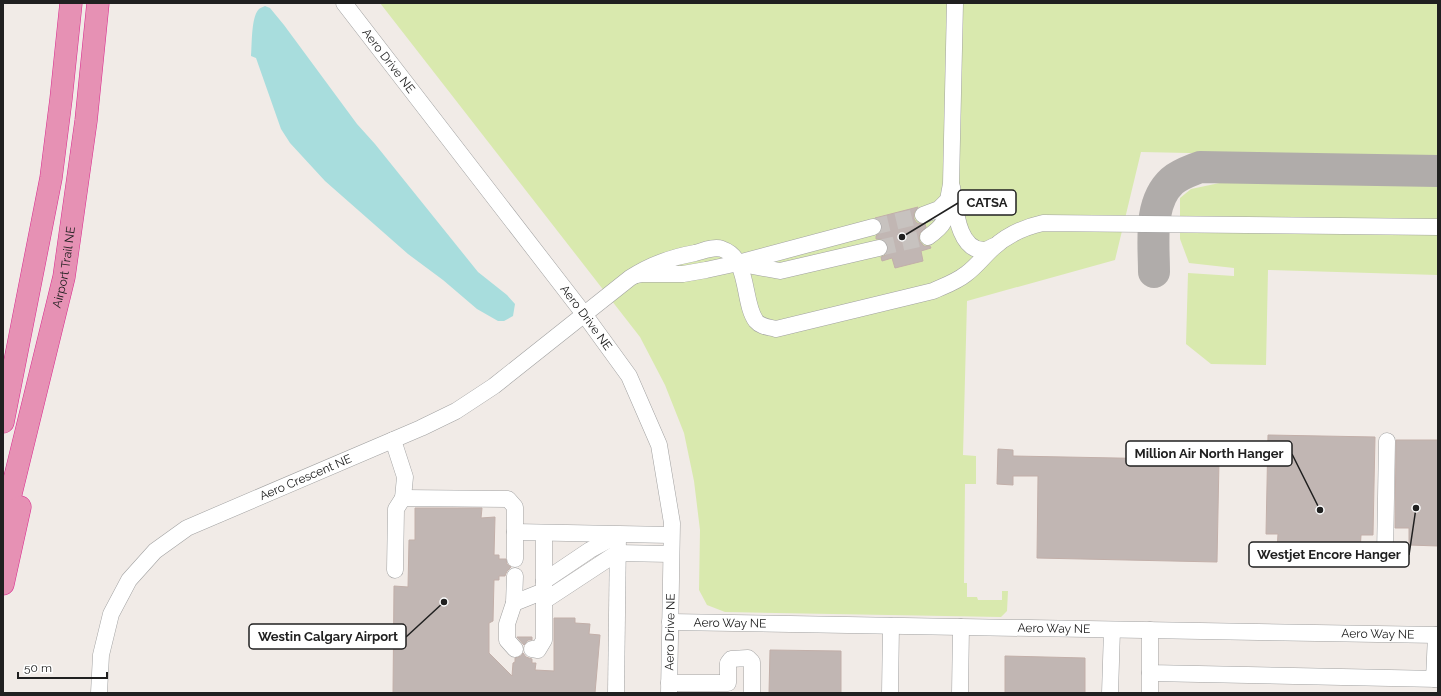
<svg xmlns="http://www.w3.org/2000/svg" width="1441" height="696" font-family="Raleway,sans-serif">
  <rect width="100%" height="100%" fill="#f1ebe7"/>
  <path fill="#d9e9ae" d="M 380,3 L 1438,3 L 1438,158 L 1141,152 L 1115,260 L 967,301 L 963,455 L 976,456 L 976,484 L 965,484 L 964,583 L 967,583 L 967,597 L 977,597 L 978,600 L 1002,600 L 1002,591 L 1008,591 L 1007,611 L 1001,617 L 725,612 L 707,605 L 699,590 L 700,530 L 694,481 L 684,433 L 665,385 L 640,337 Z
    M 1229,181 L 1438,184 L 1438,275 L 1268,270 L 1266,365 L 1211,364 L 1186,344 L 1188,273 L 1234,276 L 1234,268 L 1189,263 L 1180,239 L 1180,198 L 1191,189 Z"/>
  <path fill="#a8dddd" d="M 265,6 L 270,8 L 284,25 L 357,124 L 375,144 L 478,272 L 507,295 L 515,304 L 513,316 L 504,321 L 498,321 L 477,309 L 443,280 L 408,254 L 325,181 L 290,143 L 281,129 L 256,58 L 251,56 C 252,46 251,16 259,9 C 260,8 263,7 265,6 Z"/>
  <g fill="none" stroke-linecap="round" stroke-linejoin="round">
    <path stroke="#b0acaa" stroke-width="32" d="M 1154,272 C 1154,243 1148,203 1172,181 C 1180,174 1190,171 1200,167 L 1438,171"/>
  </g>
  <path fill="#c1b6b3" stroke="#c2afa9" d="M 918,207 L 914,213 L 914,219 L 917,223 L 925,224 L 926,227 L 920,233 L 919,238 L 920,242 L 924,246 L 930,246 L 931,248 L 921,251 L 923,261 L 895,268 L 892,258 L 882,261 L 881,257 L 886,255 L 888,251 L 888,246 L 886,241 L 881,239 L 876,239 L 876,236 L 880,233 L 882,230 L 882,225 L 880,221 L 875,218 Z
    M 1268,435 L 1375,437 L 1373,535 L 1361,535 L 1360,552 L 1277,550 L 1278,534 L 1266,534 Z
    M 1396,440 L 1438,440 L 1438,546 L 1409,545 L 1409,528 L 1395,528 Z
    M 998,449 L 1013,450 L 1013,456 L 1219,460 L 1217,562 L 1037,558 L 1038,476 L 1013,476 L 1013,485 L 997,484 Z
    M 415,508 L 482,508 L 481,518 L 495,517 L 494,555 L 499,555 L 499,559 L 506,559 L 507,564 L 511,567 L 507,571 L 505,576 L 499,576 L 499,580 L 494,580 L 493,621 L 489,623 L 489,653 L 512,676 L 513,663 L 515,662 L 515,658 L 521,656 L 523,653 L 526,657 L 532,659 L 532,663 L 536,663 L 535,670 L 554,671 L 554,618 L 575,618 L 575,623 L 590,624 L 589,634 L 600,635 L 595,693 L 393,693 L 394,586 L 408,587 L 409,540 L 415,540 Z
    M 517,637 L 532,637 L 532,640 L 528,640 L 524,645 Z
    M 770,650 L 841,651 L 841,693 L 769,693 Z
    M 1005,656 L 1085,658 L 1085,693 L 1005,693 Z"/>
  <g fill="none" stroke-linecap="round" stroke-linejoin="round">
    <path stroke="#c7c2bf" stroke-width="16" stroke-dasharray="16 8" stroke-linecap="butt" d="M 873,227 L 923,215
      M 879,248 L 928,237"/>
    <defs>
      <g id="minor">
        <path id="s1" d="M 344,3 L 584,314 L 629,376 L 659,445 L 672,523 L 669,693"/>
        <path d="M 952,187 C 955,205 957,253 986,250 C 988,249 992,247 994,246"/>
        <path d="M 923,215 L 939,209 L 948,200 L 951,184 L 955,3"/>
        <path d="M 928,237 C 945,225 946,221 948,200"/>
        <path d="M 742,264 L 780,271 L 879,248"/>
        <path d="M 637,275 L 642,274 L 683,274 L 706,270 L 738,263 L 873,227"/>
        <path d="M 393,440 L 405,477 L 403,498"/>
        <path d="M 515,532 L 671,535"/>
        <path d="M 1385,555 L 1387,441"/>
        <path d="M 395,570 L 396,509 L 403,498 L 508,499 L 515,507 L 515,559"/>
        <path d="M 515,576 L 514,603 L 507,624 L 507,640 L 515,649"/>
        <path d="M 544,581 L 590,550 L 616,536"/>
        <path d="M 544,601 L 617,553 L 671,554"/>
        <path d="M 514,603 L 544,591"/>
        <path id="s2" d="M 670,622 L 1438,635"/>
        <path d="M 1150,630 L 1150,673 L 1438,679"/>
        <path d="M 532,649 L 538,650 L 544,640 L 544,533"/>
        <path d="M 1434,679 L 1436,635"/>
        <path d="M 669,683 L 728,683 L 728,663 L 731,659 L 748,658 L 752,662 L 752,693"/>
        <path id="s3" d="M 99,693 L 101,655 L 111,614 L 129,580 L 155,551 L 187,528 L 421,428 L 456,411 L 494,386 L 630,278 C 650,265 672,257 695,253 C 703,251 714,246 722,249 C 750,258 742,302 756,321 C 761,327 769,327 776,329 L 933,291 C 944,286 956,282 966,274 C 976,267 984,256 993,248 C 1007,235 1025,227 1043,223 L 1438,227"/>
        <path d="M 616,693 L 618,535"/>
        <path d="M 890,693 L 891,626"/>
        <path d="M 960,693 L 961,627"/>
        <path d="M 1110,693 L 1112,630"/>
        <path d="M 1150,693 L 1150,673"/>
      </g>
      <g id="highway">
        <path d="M 3,422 L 51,178 L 61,99 L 71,3"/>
        <path id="s4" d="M 3,526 L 64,277 L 86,121 L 98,3"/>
        <path d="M 3,584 L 20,507"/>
      </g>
    </defs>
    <use href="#minor" stroke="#a1a1a1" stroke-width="17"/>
    <use href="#highway" stroke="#d92a8e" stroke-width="23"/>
    <use href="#minor" stroke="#fff" stroke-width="16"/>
    <use href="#highway" stroke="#e691b4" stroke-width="22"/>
  </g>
  <g text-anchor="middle" stroke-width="3" stroke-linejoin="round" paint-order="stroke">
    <g font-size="12" fill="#202020" stroke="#fff">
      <text dy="4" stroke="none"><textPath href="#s1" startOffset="73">Aero Drive NE</textPath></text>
      <text dy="4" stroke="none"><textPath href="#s4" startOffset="266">Airport Trail NE</textPath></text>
      <text dy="4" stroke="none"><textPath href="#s1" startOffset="397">Aero Drive NE</textPath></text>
      <text dy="4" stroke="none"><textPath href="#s3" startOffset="326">Aero Crescent NE</textPath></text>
      <text dy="4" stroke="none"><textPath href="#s2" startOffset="60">Aero Way NE</textPath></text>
      <text dy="4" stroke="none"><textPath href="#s2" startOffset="384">Aero Way NE</textPath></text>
      <text transform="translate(670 632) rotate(-89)" y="4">Aero Drive NE</text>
      <text dy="4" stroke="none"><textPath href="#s2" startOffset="708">Aero Way NE</textPath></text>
    </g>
  </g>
  <path fill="none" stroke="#202020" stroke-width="1.5" d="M902 237L958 203M1320 510L1292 454M1416 508L1409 555M444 602L406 637"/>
  <g fill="#202020" stroke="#fff" stroke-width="1.5">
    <circle cx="902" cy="237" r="4"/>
    <circle cx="1320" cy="510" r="4"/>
    <circle cx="1416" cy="508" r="4"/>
    <circle cx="444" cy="602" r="4"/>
  </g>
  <g fill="#fff" stroke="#202020" stroke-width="1.5">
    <rect x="958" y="190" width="58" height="25" rx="4"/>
    <rect x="1126" y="441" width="166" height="25" rx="4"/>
    <rect x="1249" y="542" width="160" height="25" rx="4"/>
    <rect x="249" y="624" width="157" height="25" rx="4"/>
  </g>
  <g font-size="13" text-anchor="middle" font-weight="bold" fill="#202020">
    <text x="987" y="207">CATSA</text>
    <text x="1209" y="458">Million Air North Hanger</text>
    <text x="1329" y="559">Westjet Encore Hanger</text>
    <text x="328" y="641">Westin Calgary Airport</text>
  </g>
  <rect width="1441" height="696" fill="none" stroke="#202020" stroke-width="8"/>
  <path d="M18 672v6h89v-6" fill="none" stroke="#202020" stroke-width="2"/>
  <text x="24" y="672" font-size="12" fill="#202020" stroke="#ffffff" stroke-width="3" paint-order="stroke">50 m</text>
</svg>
